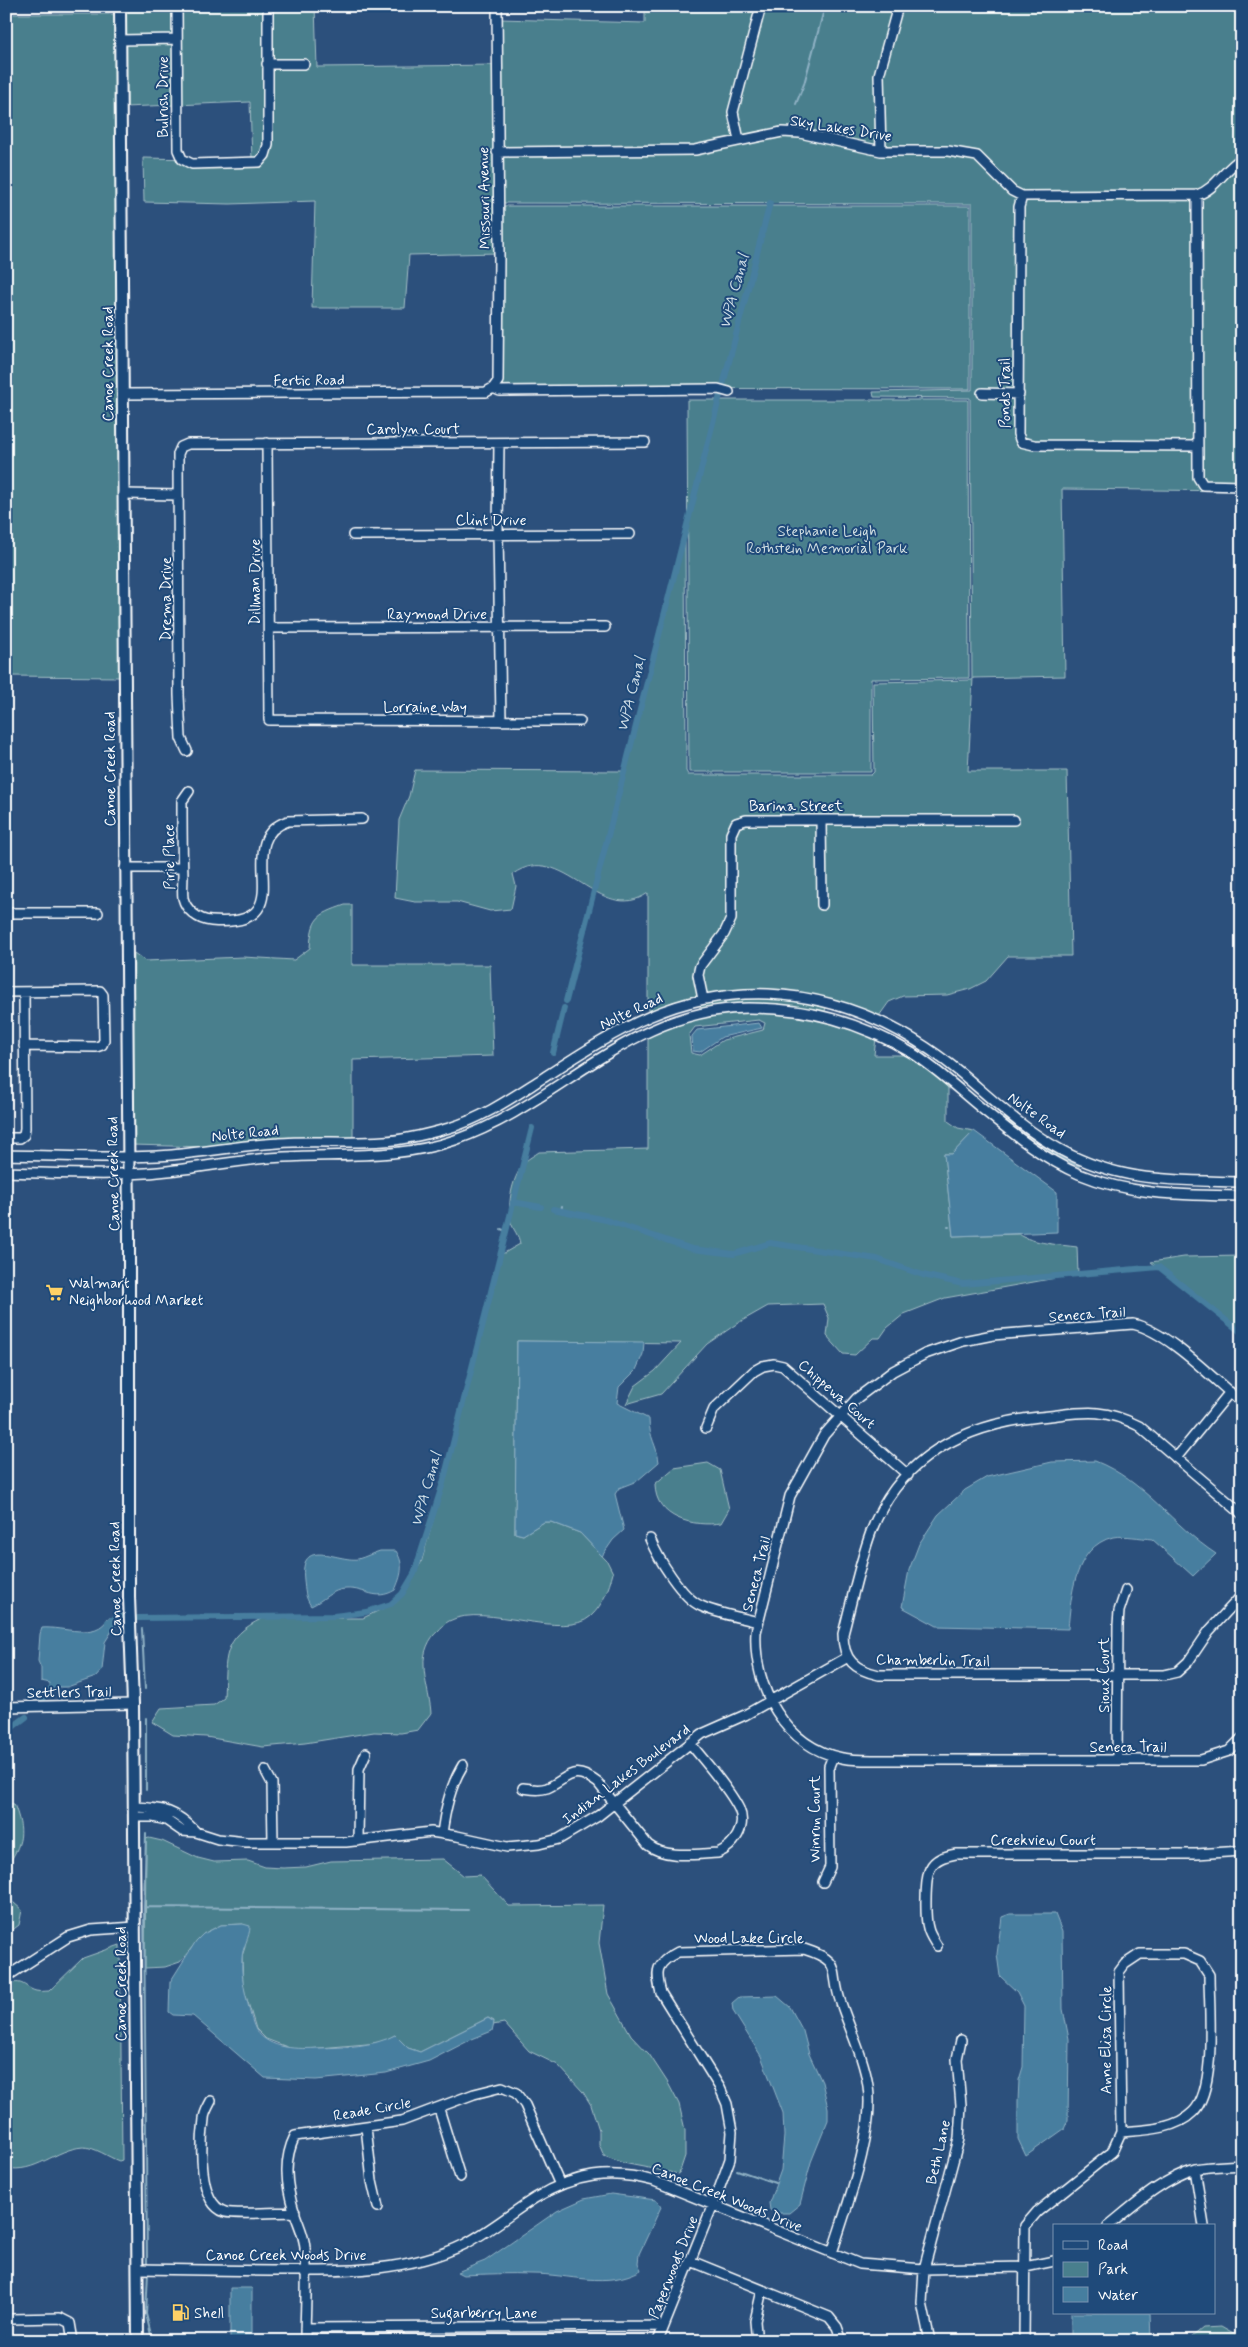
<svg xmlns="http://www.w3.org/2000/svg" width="1248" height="2347" font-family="Mynerve,sans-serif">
  <rect width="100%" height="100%" fill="#2c507c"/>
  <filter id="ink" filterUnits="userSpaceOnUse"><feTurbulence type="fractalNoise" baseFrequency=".02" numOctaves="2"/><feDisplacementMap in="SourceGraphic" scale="10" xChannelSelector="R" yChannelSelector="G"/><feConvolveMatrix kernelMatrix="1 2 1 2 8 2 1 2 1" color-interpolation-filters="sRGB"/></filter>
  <g filter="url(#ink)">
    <path fill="#497f8d" stroke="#a4bfc6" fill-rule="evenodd" d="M 123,6 L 315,6 L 317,67 L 499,65 L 499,19 L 645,23 L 645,6 L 1242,6 L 1242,491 L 1062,489 L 1065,676 L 973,678 L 968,771 L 1067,771 L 1071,956 L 1008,956 L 986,981 L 970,989 L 947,995 L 903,996 L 889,1002 L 879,1016 C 806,987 722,978 648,1012 L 648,893 C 600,927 563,839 513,874 L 516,886 L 511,909 L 490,911 L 457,902 L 415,902 L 395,898 L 399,820 L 409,796 L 415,770 L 625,771 L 685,538 L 686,771 L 688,775 L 871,775 L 874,772 L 873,682 L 972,680 L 970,398 L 874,397 L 873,392 L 972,390 L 972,204 L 502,203 L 499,253 L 409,255 L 405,308 L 312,308 L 315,201 L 230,204 L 144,202 L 143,158 L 252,160 L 250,102 L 124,107 Z
      M 6,14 L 117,14 L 121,677 L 6,676 Z
      M 502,206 L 970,206 L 970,389 L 501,388 Z
      M 687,400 L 968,400 L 969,678 L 871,679 L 871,772 L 689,772 Z
      M 345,905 L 352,905 L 352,965 L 490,965 L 493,1056 L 353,1060 L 353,1138 L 210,1147 L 131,1145 L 134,953 L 145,961 L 243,957 L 294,960 L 310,948 C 312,918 316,915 345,905 Z
      M 738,998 L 770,998 L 826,1006 L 825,1012 C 778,1002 744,1004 696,1011 L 705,1002 Z
      M 745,1012 L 792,1013 L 839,1023 L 876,1038 L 874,1055 L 909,1055 L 913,1058 L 948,1086 L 948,1121 L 958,1128 L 974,1131 L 952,1154 L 944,1154 L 953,1236 L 1019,1234 C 1030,1243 1062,1245 1077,1247 L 1078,1274 L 945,1298 L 904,1314 L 887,1328 L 880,1338 L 873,1338 L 855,1355 L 843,1354 L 827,1336 L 829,1318 L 823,1304 L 768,1306 L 738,1323 L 707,1344 L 661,1394 L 626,1404 L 635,1386 L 655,1371 L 681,1343 L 517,1341 L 515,1533 L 523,1535 L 544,1522 L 551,1522 L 580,1533 L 607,1561 L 613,1573 C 609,1588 603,1605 591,1616 C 564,1641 485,1602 449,1621 C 445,1623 441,1628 438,1631 C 429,1638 423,1653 424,1665 C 424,1680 430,1697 431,1713 L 418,1730 L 401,1733 L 374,1732 L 305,1743 L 263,1747 L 206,1737 L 173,1735 L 152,1722 L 161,1708 L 214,1705 L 224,1698 C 226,1658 221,1638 263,1618 L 363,1618 L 397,1602 L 421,1563 L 452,1454 L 499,1256 L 520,1244 C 519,1235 513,1230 511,1222 C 507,1203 512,1176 526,1161 C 529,1158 535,1155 539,1152 L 648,1149 L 648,1035 L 700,1017 ZM 759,1020 L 765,1023 L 763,1030 L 723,1040 L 700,1055 L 691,1053 L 689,1035 L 695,1027 Z
      M 1242,1256 L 1242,1332 L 1151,1262 L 1184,1257 Z
      M 708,1463 L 720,1470 L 729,1509 L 721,1523 C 694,1527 655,1519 655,1484 L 674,1468 Z
      M 6,1803 L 14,1804 C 25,1833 23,1842 6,1868 Z
      M 149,1838 L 162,1841 L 198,1858 L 214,1862 L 248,1861 L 265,1867 L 283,1868 L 306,1867 L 331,1861 L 443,1859 L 464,1876 L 480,1875 L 509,1906 L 603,1905 L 599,1943 L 608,1994 L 631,2035 L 649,2054 L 668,2083 L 679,2104 L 685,2130 L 685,2156 L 679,2174 L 623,2163 L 604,2156 L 599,2144 L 599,2130 L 591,2105 L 583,2092 L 558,2065 L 529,2051 L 504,2023 L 493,2025 L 494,2021 L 488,2018 L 420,2052 L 408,2048 L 395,2035 L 384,2041 L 367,2044 L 295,2050 L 266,2039 L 256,2029 L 243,1986 L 242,1956 L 245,1947 L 243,1924 L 221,1925 L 203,1934 L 180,1962 L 165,1967 L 145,1968 L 146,1839 Z
      M 6,1896 L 22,1910 L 19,1925 L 6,1935 Z
      M 120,1945 L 122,2160 L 119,2161 C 108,2157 95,2147 83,2147 C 55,2149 36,2174 6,2168 L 6,1985 C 24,1978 24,1988 36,1991 C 40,1992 45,1991 49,1991 L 83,1958 Z
      M 1221,2327 L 1242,2339 L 1242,2341 L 1187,2341 L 1203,2328 Z"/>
    <path fill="#467e9f" stroke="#90b2c5" d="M 759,1023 L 762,1028 L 722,1037 L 700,1052 L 693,1051 L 692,1036 L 697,1030 Z
      M 974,1131 L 1057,1192 L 1057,1232 L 953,1236 L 944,1154 L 952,1154 Z
      M 517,1341 L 644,1342 L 643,1354 L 636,1370 L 619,1387 L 617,1403 L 649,1419 C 649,1438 657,1445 659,1462 L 637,1481 L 619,1488 L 615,1494 L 624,1530 L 613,1540 L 602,1556 L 580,1533 L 551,1522 L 544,1522 L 523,1535 L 515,1533 Z
      M 1095,1461 C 1144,1480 1173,1526 1216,1554 L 1193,1576 L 1152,1539 C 1140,1538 1124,1535 1113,1537 C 1074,1547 1071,1596 1068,1629 L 937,1626 L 902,1607 L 909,1570 L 919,1544 L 938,1515 L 965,1490 L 987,1477 L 1052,1462 Z
      M 380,1551 L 396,1551 C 405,1565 401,1576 395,1590 C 375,1602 366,1588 346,1589 C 332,1589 323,1601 311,1606 C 305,1597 305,1591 304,1580 C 299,1536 337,1562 358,1559 C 365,1557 373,1553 380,1551 Z
      M 108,1618 L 120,1618 L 105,1642 L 102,1670 L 96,1677 L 67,1687 L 50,1687 L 50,1683 L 41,1681 L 41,1668 L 38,1661 L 40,1634 L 42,1628 C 62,1626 97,1641 108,1618 Z
      M 1010,1914 L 1055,1914 L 1062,1932 L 1063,2009 L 1069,2039 L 1068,2120 L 1064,2129 L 1026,2156 L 1018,2139 L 1018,2101 L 1019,2080 L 1023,2067 L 1024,2006 L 1017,1992 L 1000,1976 L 997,1954 L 1002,1917 Z
      M 243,1924 L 250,1926 C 250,1938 242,1947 242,1959 C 241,1974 244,1989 248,2004 C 250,2012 252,2023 256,2030 C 270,2050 298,2049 320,2048 C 344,2047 373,2047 395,2035 L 408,2048 L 420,2052 L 488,2018 L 494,2022 L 492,2031 L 472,2039 L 429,2061 L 386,2073 L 316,2080 L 265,2078 L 193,2016 L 173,2015 L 169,2012 L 170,1982 L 196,1941 L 203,1934 L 221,1925 Z
      M 777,1996 L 790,2007 L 803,2031 L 809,2054 L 822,2082 L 828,2108 L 828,2120 L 811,2162 L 800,2204 L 789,2213 L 777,2213 L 770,2210 L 769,2203 L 781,2170 L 784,2136 L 783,2113 L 761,2056 L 733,2011 L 732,2003 L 739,1997 Z
      M 611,2194 L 656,2200 L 661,2207 L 639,2254 L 638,2263 L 641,2270 C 607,2289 569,2274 532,2274 C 509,2273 486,2274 463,2275 L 457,2272 L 485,2261 L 557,2211 L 584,2199 Z
      M 230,2288 L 252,2288 L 252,2341 L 230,2341 Z
      M 1071,2313 L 1150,2313 L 1151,2341 L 1071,2341 Z"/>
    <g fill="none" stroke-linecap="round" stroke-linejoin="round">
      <path stroke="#90b2c5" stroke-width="2" d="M 796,104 L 804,84 L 825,6
        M 1004,1118 C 1027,1136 1051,1155 1079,1166
        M 561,1211 L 562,1206
        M 948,1227 L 949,1227
        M 501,1229 L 506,1231
        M 142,1629 L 145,1689
        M 146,1718 L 146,1790
        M 146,1834 L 144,1907 L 468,1910
        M 144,1907 L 147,2265
        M 737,2170 L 775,2183
        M 148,2272 L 146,2314 L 152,2339"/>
      <path stroke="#467e9f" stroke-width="6" d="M 723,385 L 770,203
        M 566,1001 L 720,395
        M 553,1053 L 564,1008
        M 513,1202 L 541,1207
        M 553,1209 L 606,1220 L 692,1249 L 734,1254 L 770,1243 L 877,1259 L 923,1275 L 963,1284 L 1159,1267 L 1242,1333
        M 138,1618 L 334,1616 L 366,1612 L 391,1604 L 402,1594 L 414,1574 L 443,1483 L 532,1128
        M 108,1622 L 120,1616
        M 42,1699 L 57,1681
        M 6,1732 L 26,1717"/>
      <defs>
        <path id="minor" d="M 177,6 L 178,150 L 182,159 L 192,164 L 259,162 L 265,155 L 268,145 L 268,6
          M 120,40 L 177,39
          M 267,64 L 304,64
          M 739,140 L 733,112 L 761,6
          M 881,151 L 879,75 L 898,6
          M 497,152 L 695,150 L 782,132 L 800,133 L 881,151 L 948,151 L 977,156 L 1012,191 L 1022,196 L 1197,195 C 1216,189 1224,169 1242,158
          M 1197,195 L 1198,477 L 1203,485 L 1242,486
          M 1022,196 L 1019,207 L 1018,434 L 1021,442 L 1034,445 L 1198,446
          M 493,388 L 498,381 L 499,256 L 497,6
          M 493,388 L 500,391 L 718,389 L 729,392
          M 982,393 L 1019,394
          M 124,394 L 486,392 L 493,388
          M 267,443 L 269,720 L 580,721
          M 499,443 L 498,533 L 501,721
          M 123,494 L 178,495
          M 353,535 L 630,534
          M 269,628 L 605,627
          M 187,751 L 181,738 L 179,695 L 178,454 L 181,447 L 188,444 L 645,442
          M 189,791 L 182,801 C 182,826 182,850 183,875 C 183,882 182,891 183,898 C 186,910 198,920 211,921 C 309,929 227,841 288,821 L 362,819
          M 821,820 L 822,905
          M 125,868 L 182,868
          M 6,913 L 98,913
          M 6,992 L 100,991 L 103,995 L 104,1040 L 102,1045 L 96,1047 L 24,1046
          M 703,999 L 698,975 L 700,966 L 724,934 L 731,919 L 731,834 L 736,823 L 746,820 L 1014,820
          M 6,1138 L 20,1138 L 24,1135 L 25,1128 L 24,992
          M 6,1155 C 61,1156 117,1159 172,1155 C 208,1152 243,1145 278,1143 C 313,1140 349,1144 384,1141 C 406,1140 428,1134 449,1128 C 483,1118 513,1097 543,1078 C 617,1030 676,991 768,994 C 841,997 906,1028 961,1073 C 993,1100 1024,1130 1061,1150 C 1121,1183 1176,1180 1242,1182
          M 6,1172 C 52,1173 100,1176 146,1173 C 192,1170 238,1159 284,1157 C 342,1154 400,1159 455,1140 C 560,1104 628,1009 748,1008 C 809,1008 860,1022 912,1053 C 936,1068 958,1089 980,1107 C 1011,1132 1042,1158 1079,1174 C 1132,1196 1185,1195 1242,1196
          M 1242,1403 C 1213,1379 1169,1332 1133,1324 L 993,1335 L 963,1341 L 925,1354 L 893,1371 L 857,1398 L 824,1435 L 790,1496 L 756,1632 C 753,1687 785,1747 842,1758 C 852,1760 862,1760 872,1760 L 1201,1760 L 1229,1751 L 1242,1738
          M 706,1428 L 714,1409 L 754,1371 L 763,1366 L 774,1364 L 783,1366 L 908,1475
          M 1176,1458 L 1230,1392
          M 1242,1514 L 1139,1426 C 1100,1406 1081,1413 1039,1417 C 963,1425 900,1457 871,1532 C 859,1565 852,1600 843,1634 C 843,1660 855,1670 879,1675 L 1164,1675 L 1177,1672 L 1188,1662 L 1209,1631 L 1242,1595
          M 650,1539 C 658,1558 682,1598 701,1606 C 718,1614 740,1617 758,1622
          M 6,1707 L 133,1704
          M 1117,1760 L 1118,1625 L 1119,1611 L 1126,1590
          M 265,1770 L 272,1783 L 273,1842
          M 523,1788 C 531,1789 539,1791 547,1788 C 568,1779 572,1763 598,1783 L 648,1845 C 666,1859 695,1854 718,1853 C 734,1846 747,1827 739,1809 C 729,1788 704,1761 690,1743
          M 134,1807 C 163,1808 176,1810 196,1832
          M 134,1817 L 153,1817 L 166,1820 L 182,1831 L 196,1832 L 218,1839 L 246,1842 L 346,1842 L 431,1832 L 457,1836 L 507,1847 L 539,1844 L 559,1839 L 598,1816 L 702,1734 L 745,1715 L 848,1657
          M 442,1834 C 445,1809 450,1786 463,1765
          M 358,1841 L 359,1769 L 366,1753
          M 823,1882 L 830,1867 L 829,1766 L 833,1756
          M 937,1946 C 934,1941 929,1934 928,1928 C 925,1918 925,1879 930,1869 C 935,1858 946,1856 956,1854 L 1196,1854 L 1242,1851
          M 6,1977 L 68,1937 L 91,1930 L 135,1927
          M 211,2101 C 208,2107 204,2113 204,2119 C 201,2142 197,2203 225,2212 C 235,2215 281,2212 295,2212
          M 439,2109 L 460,2177
          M 366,2127 L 372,2181 L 378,2207
          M 1195,2169 L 1204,2226
          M 1108,2226 C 1134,2205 1162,2179 1195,2169 C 1209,2166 1227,2166 1242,2165
          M 691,2261 L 829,2317 L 837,2327 L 842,2341
          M 138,2269 C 182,2270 227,2270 271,2271 C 336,2271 405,2274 465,2244 C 490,2231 511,2213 535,2198 C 574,2174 611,2169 654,2181 L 860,2264 L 924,2269 L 1025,2267 L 1054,2261
          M 6,2321 L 10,2319 L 60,2318 L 70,2323 L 73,2341
          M 305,2328 L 664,2326
          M 756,2332 L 755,2321 L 762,2290
          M 305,2341 C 305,2310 308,2278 305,2248 C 304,2234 298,2224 294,2211 C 286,2185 283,2160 295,2136 L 402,2121 L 474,2094 L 502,2087 L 516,2093 L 525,2105 L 560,2185
          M 658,2341 L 718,2192 L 730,2159 L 732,2132 L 727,2104 L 720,2088 L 661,1993 C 655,1970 656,1963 678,1952 L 804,1949 C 845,1962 829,1970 841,2003 C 850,2030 864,2058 868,2086 C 875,2133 846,2208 832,2253
          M 930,2341 L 922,2303 L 924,2269 L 959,2139 L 961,2105 L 957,2059 L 961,2040
          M 1024,2341 L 1025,2226 L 1037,2212 L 1112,2152 L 1121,2132 L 1119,1972 L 1125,1964 L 1140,1954 L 1184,1954 L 1200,1961 L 1209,1975 C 1209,2008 1217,2089 1193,2112 C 1175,2130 1144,2130 1121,2132"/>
        <path id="major" d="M 120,6 L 129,1238 L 129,1597 L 133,1704 L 138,2341"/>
      </defs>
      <use href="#minor" stroke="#fff" stroke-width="12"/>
      <use href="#major" stroke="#fff" stroke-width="14"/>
      <use href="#minor" stroke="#1f4a7a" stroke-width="9"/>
      <use href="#major" stroke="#1f4a7a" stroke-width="10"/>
    </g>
  </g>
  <defs>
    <symbol id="supermarket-bare" viewBox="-9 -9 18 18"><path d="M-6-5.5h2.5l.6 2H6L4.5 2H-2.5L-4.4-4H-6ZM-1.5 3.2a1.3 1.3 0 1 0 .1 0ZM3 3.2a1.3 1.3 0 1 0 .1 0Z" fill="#ffd166" stroke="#1f4a7a" stroke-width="2.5" paint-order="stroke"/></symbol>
    <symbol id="fuel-bare" viewBox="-9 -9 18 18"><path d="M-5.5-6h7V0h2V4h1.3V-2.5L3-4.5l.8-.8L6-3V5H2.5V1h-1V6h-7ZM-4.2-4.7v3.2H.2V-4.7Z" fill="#ffd166" stroke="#1f4a7a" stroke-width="2.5" paint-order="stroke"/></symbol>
  </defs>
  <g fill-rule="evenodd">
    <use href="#supermarket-bare" x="42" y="1280" width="25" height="25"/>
    <use href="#fuel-bare" x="168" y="2300" width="25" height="25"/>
  </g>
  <g text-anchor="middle" stroke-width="4" stroke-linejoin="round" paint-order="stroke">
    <g font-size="15" fill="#fff" stroke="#1f4a7a">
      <text transform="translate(163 97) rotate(-90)" y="5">Bulrush Drive</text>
      <text transform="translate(841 128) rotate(9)" y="5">Sky Lakes Drive</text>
      <text transform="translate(484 198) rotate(-91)" y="5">Missouri Avenue</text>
      <text transform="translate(108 364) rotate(-90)" y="5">Canoe Creek Road</text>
      <text transform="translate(309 380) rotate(-1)" y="5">Fertic Road</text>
      <text transform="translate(1005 393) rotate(-90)" y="5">Ponds Trail</text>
      <text x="413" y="434">Carolyn Court</text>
      <text x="491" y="525">Clint Drive</text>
      <text transform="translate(255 582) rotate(-90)" y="5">Dillman Drive</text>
      <text transform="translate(166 599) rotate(-90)" y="5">Drema Drive</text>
      <text x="437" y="619">Raymond Drive</text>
      <text x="425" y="712">Lorraine Way</text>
      <text transform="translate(110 769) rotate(-90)" y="5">Canoe Creek Road</text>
      <text x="796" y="811">Barina Street</text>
      <text transform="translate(169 857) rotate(-91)" y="5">Pirie Place</text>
      <text transform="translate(631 1011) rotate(-25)" y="5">Nolte Road</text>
      <text transform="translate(1037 1115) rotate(36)" y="5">Nolte Road</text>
      <text transform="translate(245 1133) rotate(-6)" y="5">Nolte Road</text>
      <text transform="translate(113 1174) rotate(-91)" y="5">Canoe Creek Road</text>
      <text transform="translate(1087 1314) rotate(-4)" y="5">Seneca Trail</text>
      <text transform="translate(837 1394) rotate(41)" y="5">Chippewa Court</text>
      <text transform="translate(756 1574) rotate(-76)" y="5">Seneca Trail</text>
      <text transform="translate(115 1579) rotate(-91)" y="5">Canoe Creek Road</text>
      <text transform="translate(933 1660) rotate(1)" y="5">Chamberlin Trail</text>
      <text transform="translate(1104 1675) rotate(-90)" y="5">Sioux Court</text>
      <text transform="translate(69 1692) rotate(-1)" y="5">Settlers Trail</text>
      <text x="1128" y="1752">Seneca Trail</text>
      <text transform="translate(626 1774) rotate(-37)" y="5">Indian Lakes Boulevard</text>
      <text transform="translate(815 1819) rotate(-90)" y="5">Winrun Court</text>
      <text x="1043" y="1845">Creekview Court</text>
      <text x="749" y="1943">Wood Lake Circle</text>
      <text transform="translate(121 1984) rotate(-90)" y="5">Canoe Creek Road</text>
      <text transform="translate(1106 2040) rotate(-90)" y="5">Anne Elisa Circle</text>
      <text transform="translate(372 2109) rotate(-10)" y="5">Reade Circle</text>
      <text transform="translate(938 2152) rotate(-77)" y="5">Beth Lane</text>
      <text transform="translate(727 2197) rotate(22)" y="5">Canoe Creek Woods Drive</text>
      <text x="286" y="2260">Canoe Creek Woods Drive</text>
      <text transform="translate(673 2267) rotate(-68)" y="5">Paperwoods Drive</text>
      <text x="484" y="2318">Sugarberry Lane</text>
    </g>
    <g font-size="15" fill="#d2dfe2" stroke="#1f4a7a">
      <text x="827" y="536">Stephanie Leigh<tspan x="827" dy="17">Rothstein Memorial Park</tspan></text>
    </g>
    <g font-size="15" fill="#fff" stroke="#1f4a7a" text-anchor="start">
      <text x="69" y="1288">Walmart<tspan x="69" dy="17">Neighborhood Market</tspan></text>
      <text x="194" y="2318">Shell</text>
    </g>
    <g font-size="16" font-style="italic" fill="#d1dfe7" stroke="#1f4a7a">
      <text transform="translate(733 291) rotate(-75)" y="6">WPA Canal</text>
      <text transform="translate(630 694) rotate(-76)" y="6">WPA Canal</text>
      <text transform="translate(425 1489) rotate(-74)" y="6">WPA Canal</text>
    </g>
  </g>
  <rect width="1248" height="2347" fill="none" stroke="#1f4a7a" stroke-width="25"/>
  <rect x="12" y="12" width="1223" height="2322" fill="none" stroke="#fff" stroke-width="2" filter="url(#ink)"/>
  <rect x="1053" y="2224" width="162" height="90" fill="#1f4a7a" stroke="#7992af"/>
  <rect x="1063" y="2241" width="25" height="8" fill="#1f4a7a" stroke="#7992af"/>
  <text x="1098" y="2250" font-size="15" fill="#ffffff">Road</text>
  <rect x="1063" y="2262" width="25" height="15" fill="#497f8d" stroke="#7992af"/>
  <text x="1098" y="2274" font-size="15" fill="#ffffff">Park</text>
  <rect x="1063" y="2287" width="25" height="15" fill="#467e9f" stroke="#7992af"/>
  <text x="1098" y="2300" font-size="15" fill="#ffffff">Water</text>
</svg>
